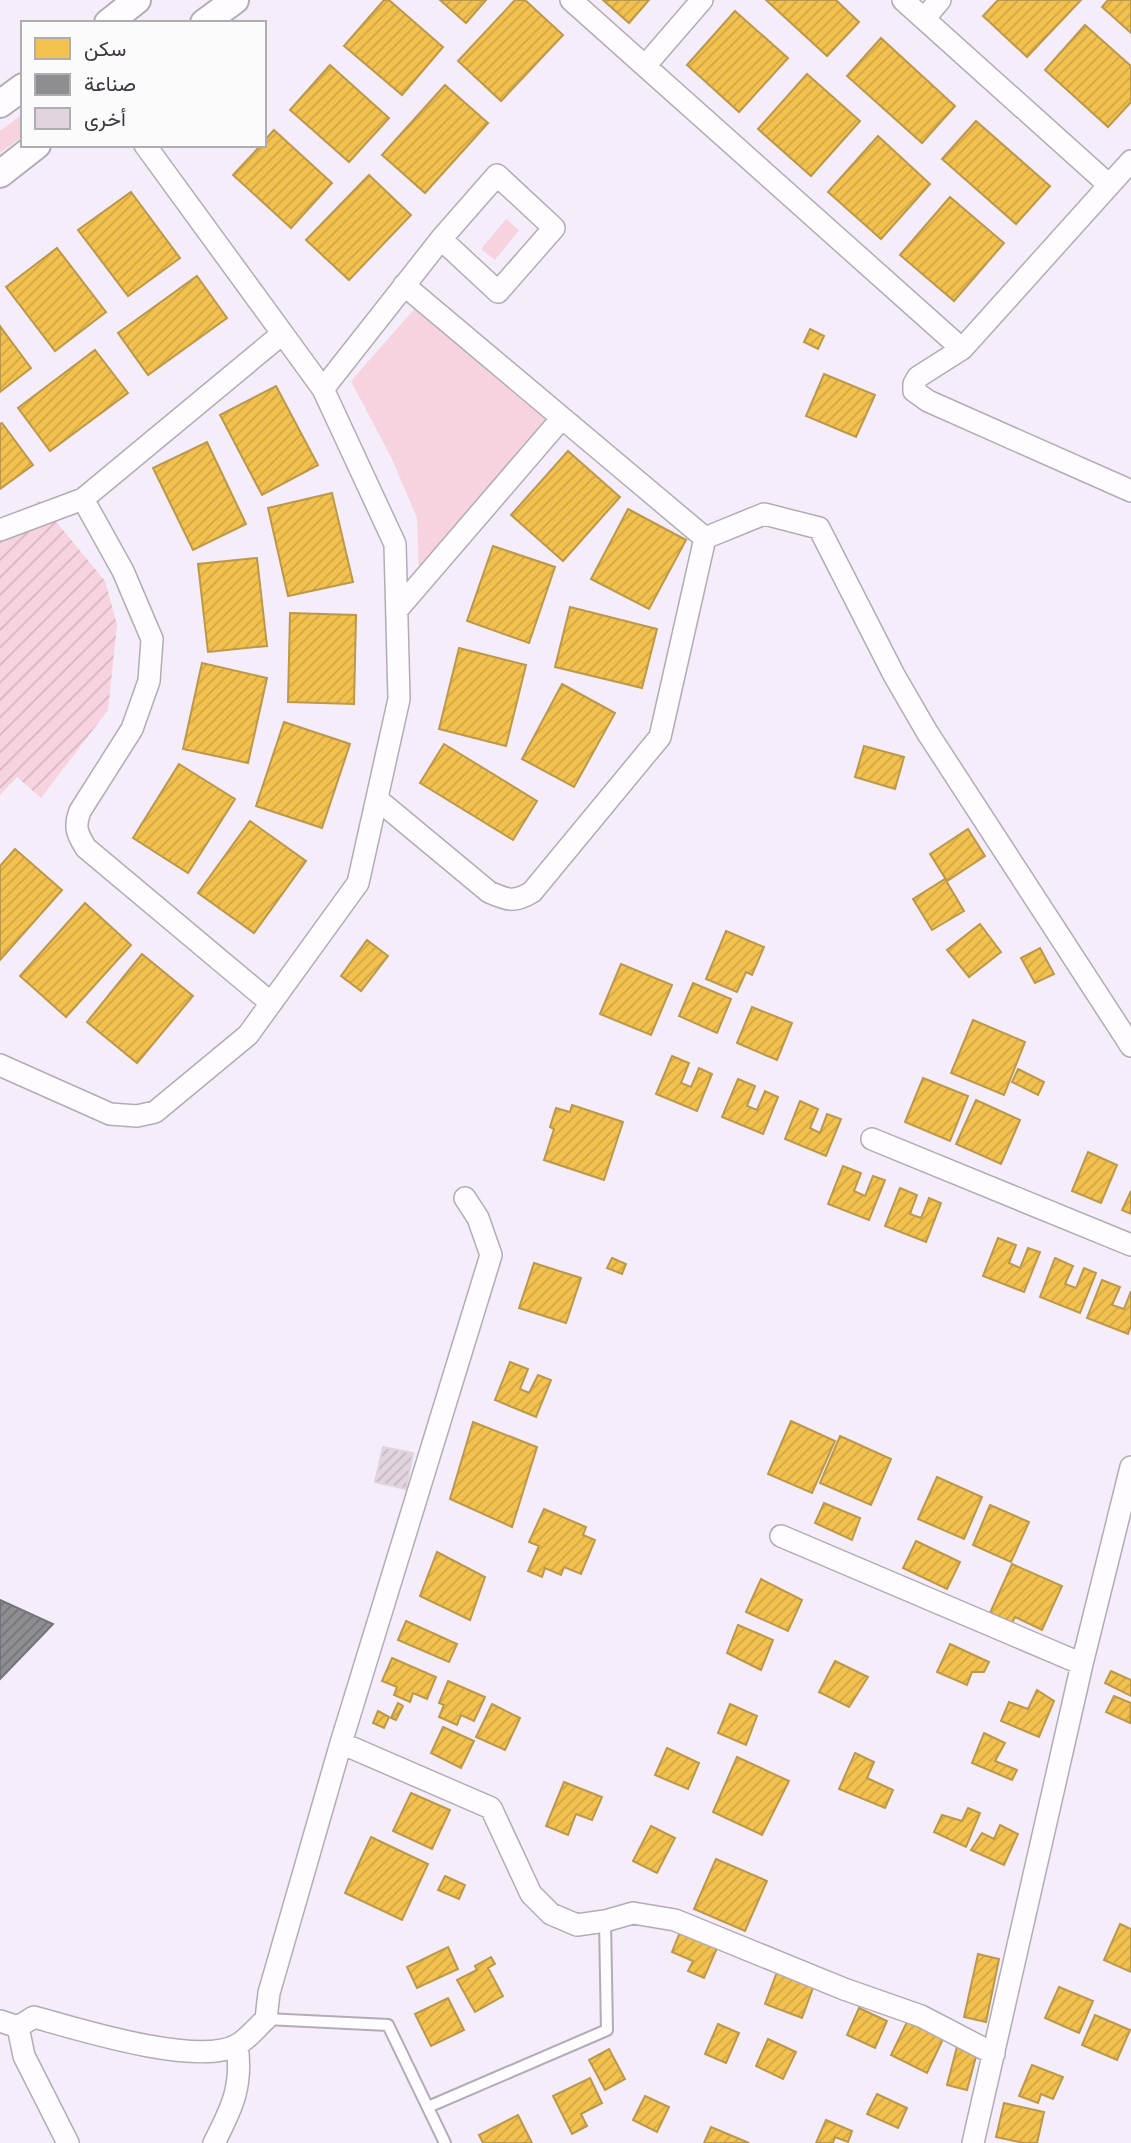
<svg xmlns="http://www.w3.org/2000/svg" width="1131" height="2143" font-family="'Fira Sans',Vazirmatn,sans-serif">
  <defs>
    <pattern id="garden-furrows" width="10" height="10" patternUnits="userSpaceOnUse" patternTransform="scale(1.75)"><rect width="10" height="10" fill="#f7d3df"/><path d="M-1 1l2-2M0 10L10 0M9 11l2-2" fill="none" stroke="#d5b6c1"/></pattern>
    <pattern id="homes-hatch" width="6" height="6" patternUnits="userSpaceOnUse" patternTransform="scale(1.75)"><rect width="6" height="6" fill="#f2c14e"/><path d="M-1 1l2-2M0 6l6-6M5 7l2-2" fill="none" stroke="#d1a645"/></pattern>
    <pattern id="industry-hatch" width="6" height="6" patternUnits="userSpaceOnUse" patternTransform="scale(1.75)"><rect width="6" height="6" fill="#8d8d92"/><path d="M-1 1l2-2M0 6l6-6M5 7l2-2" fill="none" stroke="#757479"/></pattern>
    <pattern id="building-hatch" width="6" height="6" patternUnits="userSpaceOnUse" patternTransform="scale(1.75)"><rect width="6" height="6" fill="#e1d4df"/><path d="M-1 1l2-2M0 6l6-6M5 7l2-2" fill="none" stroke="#c2b7c1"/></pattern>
  </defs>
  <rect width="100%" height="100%" fill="#f5edf9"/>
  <path fill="#f7d3df" d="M 23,114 L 23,136 L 0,153 L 0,131 Z
    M 506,219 L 519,230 L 495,260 L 481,249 Z
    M 424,298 L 549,407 L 545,425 L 419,576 L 417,518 L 392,459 L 351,381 Z"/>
  <path fill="url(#garden-furrows)" d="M 39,501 L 105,581 L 117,625 L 108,710 L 41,798 L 17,777 L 0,795 L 0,526 Z"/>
  <path fill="url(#homes-hatch)" stroke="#bc984a" stroke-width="2" d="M 384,0 L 389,0 L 443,47 L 402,95 L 344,46 Z
    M 440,0 L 486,0 L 466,23 Z
    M 515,0 L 525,0 L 563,35 L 501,101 L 458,61 Z
    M 603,0 L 649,0 L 629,23 Z
    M 766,0 L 836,0 L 859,22 L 827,56 Z
    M 998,0 L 1081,0 L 1027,57 L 983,16 Z
    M 1108,0 L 1131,0 L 1131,33 L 1102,7 Z
    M 735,11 L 788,58 L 739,112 L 687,65 Z
    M 1085,25 L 1131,66 L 1131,102 L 1108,127 L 1045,70 Z
    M 881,38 L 955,106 L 922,143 L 847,76 Z
    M 330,65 L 389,118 L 349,162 L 290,110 Z
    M 807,74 L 860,121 L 811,176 L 758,129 Z
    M 445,85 L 488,123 L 425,193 L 382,155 Z
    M 976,121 L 1050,186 L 1016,224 L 942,159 Z
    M 274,130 L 332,183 L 291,228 L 233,175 L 261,145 L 264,145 L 264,141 Z
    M 878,136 L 930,184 L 881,239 L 828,192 Z
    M 369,175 L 411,215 L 349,280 L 306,240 Z
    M 131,192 L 180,258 L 128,296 L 78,230 Z
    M 950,197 L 1004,243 L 954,301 L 900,255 Z
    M 57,248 L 106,312 L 55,351 L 6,287 Z
    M 197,276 L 227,318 L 148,375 L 118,333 Z
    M 0,326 L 31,368 L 0,392 Z
    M 810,329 L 824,336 L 818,349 L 804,342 Z
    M 95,350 L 128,393 L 50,451 L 18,408 Z
    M 824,374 L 875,395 L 856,437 L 806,416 Z
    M 276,386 L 318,465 L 262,495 L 220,415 Z
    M 2,423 L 33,465 L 0,489 L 0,424 Z
    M 207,442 L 246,524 L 193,550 L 153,468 Z
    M 568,451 L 620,497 L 563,561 L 511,515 Z
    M 332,493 L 353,582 L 288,596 L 268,508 Z
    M 628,509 L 686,540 L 649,609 L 591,579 Z
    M 493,546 L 555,567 L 529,643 L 467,621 Z
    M 257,558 L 267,646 L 208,652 L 198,564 Z
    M 570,607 L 657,629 L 642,688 L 555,667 Z
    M 290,613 L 356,615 L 354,704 L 288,702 Z
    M 459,648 L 526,665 L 506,746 L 439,729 Z
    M 202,663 L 267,678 L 248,763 L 183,749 Z
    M 562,684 L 615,713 L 574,787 L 522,759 Z
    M 284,722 L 350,744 L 322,828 L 256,806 Z
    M 444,744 L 537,801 L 513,840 L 420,783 Z
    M 864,746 L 904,757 L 895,789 L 855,777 Z
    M 179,764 L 235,799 L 188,873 L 133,838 Z
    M 250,821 L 306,861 L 254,933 L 198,893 Z
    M 968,829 L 985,856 L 947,881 L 930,854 Z
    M 15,849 L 62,890 L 0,960 L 0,866 Z
    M 945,879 L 964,911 L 932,930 L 913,899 Z
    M 85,903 L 131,945 L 66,1017 L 20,976 Z
    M 980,924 L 1001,952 L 969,977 L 947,950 Z
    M 726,931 L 764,947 L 752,975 L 746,972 L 737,992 L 706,979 Z
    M 367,940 L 388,956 L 361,991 L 341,976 Z
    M 1040,948 L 1054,974 L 1035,983 L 1021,958 Z
    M 142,954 L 193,996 L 137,1063 L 87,1022 Z
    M 621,964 L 672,985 L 651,1035 L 600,1014 Z
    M 693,983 L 731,999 L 717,1033 L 679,1016 Z
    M 752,1007 L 792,1023 L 777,1060 L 737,1043 Z
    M 973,1020 L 1025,1042 L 1004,1095 L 951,1073 Z
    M 672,1056 L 689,1063 L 681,1083 L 691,1087 L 699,1068 L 712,1074 L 697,1111 L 656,1094 Z
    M 1018,1069 L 1044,1082 L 1038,1095 L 1012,1082 Z
    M 923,1078 L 968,1096 L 950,1141 L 905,1122 Z
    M 738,1079 L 755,1086 L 747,1106 L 757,1110 L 765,1091 L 778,1097 L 763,1134 L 722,1117 Z
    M 976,1100 L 1020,1120 L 1001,1164 L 956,1144 Z
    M 800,1101 L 818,1109 L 810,1128 L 820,1133 L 827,1114 L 841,1119 L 826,1156 L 785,1139 Z
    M 572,1105 L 623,1122 L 604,1180 L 544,1160 L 554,1129 L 550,1127 L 556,1108 L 570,1112 Z
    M 1088,1152 L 1117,1165 L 1101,1203 L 1072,1191 Z
    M 843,1166 L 861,1173 L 854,1191 L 865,1196 L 873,1176 L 885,1180 L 869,1220 L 828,1204 Z
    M 900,1188 L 917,1195 L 910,1214 L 921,1218 L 929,1198 L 941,1203 L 926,1242 L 885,1226 Z
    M 1131,1191 L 1131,1214 L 1122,1210 Z
    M 998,1238 L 1016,1245 L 1009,1263 L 1020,1268 L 1028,1248 L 1040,1252 L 1024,1292 L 983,1276 Z
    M 612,1258 L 626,1264 L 622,1274 L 607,1268 Z
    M 1055,1258 L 1073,1266 L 1065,1284 L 1076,1288 L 1084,1268 L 1096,1273 L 1080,1313 L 1040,1297 Z
    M 534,1263 L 581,1278 L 566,1323 L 519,1308 Z
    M 1102,1280 L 1120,1287 L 1112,1305 L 1124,1309 L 1131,1291 L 1131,1326 L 1128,1334 L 1087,1318 Z
    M 510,1362 L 528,1369 L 520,1389 L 529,1393 L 538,1375 L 551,1380 L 536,1417 L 495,1400 Z
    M 791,1421 L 835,1441 L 812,1493 L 768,1474 Z
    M 473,1422 L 537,1447 L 512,1527 L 450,1499 Z
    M 840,1436 L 891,1459 L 871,1505 L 820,1483 Z
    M 937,1477 L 982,1497 L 964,1539 L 918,1519 Z
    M 824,1503 L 860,1518 L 852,1540 L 815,1523 Z
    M 990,1505 L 1029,1522 L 1011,1562 L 973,1545 Z
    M 544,1509 L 586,1527 L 583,1535 L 595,1540 L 581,1574 L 564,1567 L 561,1575 L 545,1568 L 542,1577 L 528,1571 L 539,1546 L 529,1542 Z
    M 916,1541 L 960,1562 L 947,1589 L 903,1568 Z
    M 437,1552 L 485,1577 L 470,1620 L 420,1596 Z
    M 1012,1564 L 1062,1586 L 1042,1630 L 1015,1617 L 1012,1623 L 990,1613 Z
    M 761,1579 L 802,1600 L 788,1631 L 746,1612 Z
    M 406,1621 L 457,1644 L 449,1662 L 398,1640 Z
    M 738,1625 L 773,1640 L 761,1670 L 727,1653 Z
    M 950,1644 L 989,1662 L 984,1672 L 972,1672 L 967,1685 L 937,1672 Z
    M 392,1658 L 436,1677 L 427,1699 L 413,1693 L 410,1702 L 394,1695 L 397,1687 L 382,1681 Z
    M 835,1661 L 868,1677 L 849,1707 L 819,1692 Z
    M 1111,1671 L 1131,1680 L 1131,1696 L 1105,1683 Z
    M 448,1681 L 485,1697 L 474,1721 L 461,1715 L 457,1725 L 439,1717 L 444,1705 L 439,1703 Z
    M 1037,1690 L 1054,1701 L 1039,1737 L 1001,1721 L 1009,1702 L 1028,1709 Z
    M 1114,1696 L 1131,1703 L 1130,1723 L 1106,1712 Z
    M 398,1703 L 403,1706 L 396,1720 L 391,1718 Z
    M 492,1704 L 520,1718 L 505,1750 L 476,1737 Z
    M 730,1704 L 757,1716 L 746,1745 L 718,1733 Z
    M 378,1711 L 389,1717 L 384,1728 L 373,1723 Z
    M 443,1727 L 474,1741 L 461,1768 L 431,1753 Z
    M 984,1733 L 1005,1743 L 995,1761 L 1017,1770 L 1012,1780 L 972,1763 Z
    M 667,1748 L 699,1763 L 688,1789 L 655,1775 Z
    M 855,1753 L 874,1762 L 867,1778 L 893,1790 L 885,1808 L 839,1789 Z
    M 737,1757 L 789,1781 L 762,1835 L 713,1812 Z
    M 564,1782 L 602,1797 L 592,1820 L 576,1814 L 568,1835 L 546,1826 Z
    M 411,1793 L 450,1810 L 432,1849 L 393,1831 Z
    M 968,1808 L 980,1813 L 966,1847 L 934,1832 L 942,1815 L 962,1821 Z
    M 1000,1825 L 1018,1834 L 1004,1865 L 971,1850 L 982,1833 L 994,1839 Z
    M 651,1826 L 675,1838 L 657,1873 L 633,1861 Z
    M 371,1837 L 428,1864 L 402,1920 L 345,1893 Z
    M 716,1859 L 767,1881 L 745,1931 L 694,1909 Z
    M 445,1876 L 465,1885 L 459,1899 L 438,1890 Z
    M 1120,1924 L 1131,1929 L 1131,1972 L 1104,1960 Z
    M 680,1932 L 717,1948 L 704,1978 L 688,1971 L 693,1961 L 672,1952 Z
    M 448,1947 L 458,1969 L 417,1988 L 407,1967 Z
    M 978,1954 L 999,1959 L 986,2022 L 964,2017 Z
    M 491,1957 L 495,1964 L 488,1968 L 503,1996 L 475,2012 L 457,1980 L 477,1970 L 475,1966 Z
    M 777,1972 L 814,1985 L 802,2018 L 765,2004 Z
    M 1059,1987 L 1093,2001 L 1079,2033 L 1045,2018 Z
    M 448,1998 L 464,2030 L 431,2046 L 415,2014 Z
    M 859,2008 L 887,2021 L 875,2048 L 847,2035 Z
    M 1095,2015 L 1130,2030 L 1117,2060 L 1082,2045 Z
    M 908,2020 L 944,2037 L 927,2073 L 891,2055 Z
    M 718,2024 L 739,2033 L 726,2063 L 705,2054 Z
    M 768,2039 L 796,2052 L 783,2079 L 756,2066 Z
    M 958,2043 L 978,2049 L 967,2090 L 947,2085 Z
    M 609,2049 L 625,2079 L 605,2090 L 589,2060 Z
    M 1032,2065 L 1063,2077 L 1053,2099 L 1041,2094 L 1038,2103 L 1019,2096 Z
    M 590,2078 L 602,2103 L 581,2114 L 587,2126 L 572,2134 L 553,2096 Z
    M 877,2094 L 907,2108 L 898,2128 L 867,2114 Z
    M 645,2096 L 669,2107 L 657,2132 L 633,2120 Z
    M 1004,2103 L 1044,2112 L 1037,2143 L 1024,2143 L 996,2137 Z
    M 518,2115 L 532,2143 L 483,2143 L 479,2135 Z
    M 826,2120 L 852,2131 L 848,2142 L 835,2137 L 833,2143 L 816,2143 Z
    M 711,2127 L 749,2143 L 704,2143 Z"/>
  <path fill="url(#industry-hatch)" stroke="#75737a" stroke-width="2" d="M 0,1600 L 53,1624 L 0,1679 Z"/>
  <path fill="url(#building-hatch)" stroke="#ded5de" stroke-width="2" d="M 383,1447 L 413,1453 L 406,1489 L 375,1482 Z"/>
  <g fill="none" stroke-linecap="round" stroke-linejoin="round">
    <defs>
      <path id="service" d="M 266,2019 L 388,2025 L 445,2143
        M 428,2107 L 607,2030 L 605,1921"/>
      <path id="minor" d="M 571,0 L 962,349 L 1131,161
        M 903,0 L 1109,185
        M 924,19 L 940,0
        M 645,66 L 702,0
        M 404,285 L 705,538
        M 962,349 L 918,377 L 914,384 L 914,391 L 928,401 L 1131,491
        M 323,389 L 441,239 L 497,175 L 554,228 L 498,292 L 441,239
        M 0,530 L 83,499
        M 397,610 L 562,418
        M 377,799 L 489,892 C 507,900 514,903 532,892 L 660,737 L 705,538 L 764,514 L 819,528 L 894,675 L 927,732 L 1131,1046
        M 271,1003 L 86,848 C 77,834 74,827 80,811 L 132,729 L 149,681 L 152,639 L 123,571 L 83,499 L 282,334
        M 0,1065 L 110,1114 L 137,1116 L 155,1112 L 248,1035 L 358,883 L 399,699 L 395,544 L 323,389 L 145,145
        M 872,1139 L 1131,1245
        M 781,1536 L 1082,1664
        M 341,1743 L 491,1808 L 531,1894 L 551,1914 L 577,1925 L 605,1921 L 633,1913 L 675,1920 L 844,1989 L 921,2016 L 994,2054
        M 0,2021 L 18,2027 L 24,2056 L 68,2143
        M 18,2027 L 34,2017 C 77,2029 198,2067 237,2045 C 248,2039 257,2027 266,2019 L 269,1993 L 341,1743 L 491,1255 L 478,1218 L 465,1198
        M 214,2143 C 232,2108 243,2086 237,2045
        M 973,2143 L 1082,1664 L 1131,1467"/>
      <path id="tertiary" d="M 108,23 L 137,0
        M 204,23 L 235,0
        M 0,104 L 23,87
        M 0,174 L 37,145"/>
    </defs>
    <use href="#service" stroke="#b2acb6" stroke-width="14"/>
    <use href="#minor" stroke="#b2acb6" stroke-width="24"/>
    <use href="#tertiary" stroke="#b2acb6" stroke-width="30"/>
    <use href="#service" stroke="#fefcfe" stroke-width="10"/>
    <use href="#minor" stroke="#fefcfe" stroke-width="21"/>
    <use href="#tertiary" stroke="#fefcfe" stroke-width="26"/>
  </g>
  <rect x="21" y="21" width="245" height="126" fill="#fbfbfb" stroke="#afadb1" stroke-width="2"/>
  <rect x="35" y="38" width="35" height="21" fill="#f2c14e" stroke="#afadb1" stroke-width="2"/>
  <text x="84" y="56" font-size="21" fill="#3e3742">سكن</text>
  <rect x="35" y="74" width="35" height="21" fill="#8d8d92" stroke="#afadb1" stroke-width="2"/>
  <text x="84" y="91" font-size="21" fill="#3e3742">صناعة</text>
  <rect x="35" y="108" width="35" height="21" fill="#e1d4df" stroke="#afadb1" stroke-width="2"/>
  <text x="84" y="126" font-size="21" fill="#3e3742">أخرى</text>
</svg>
